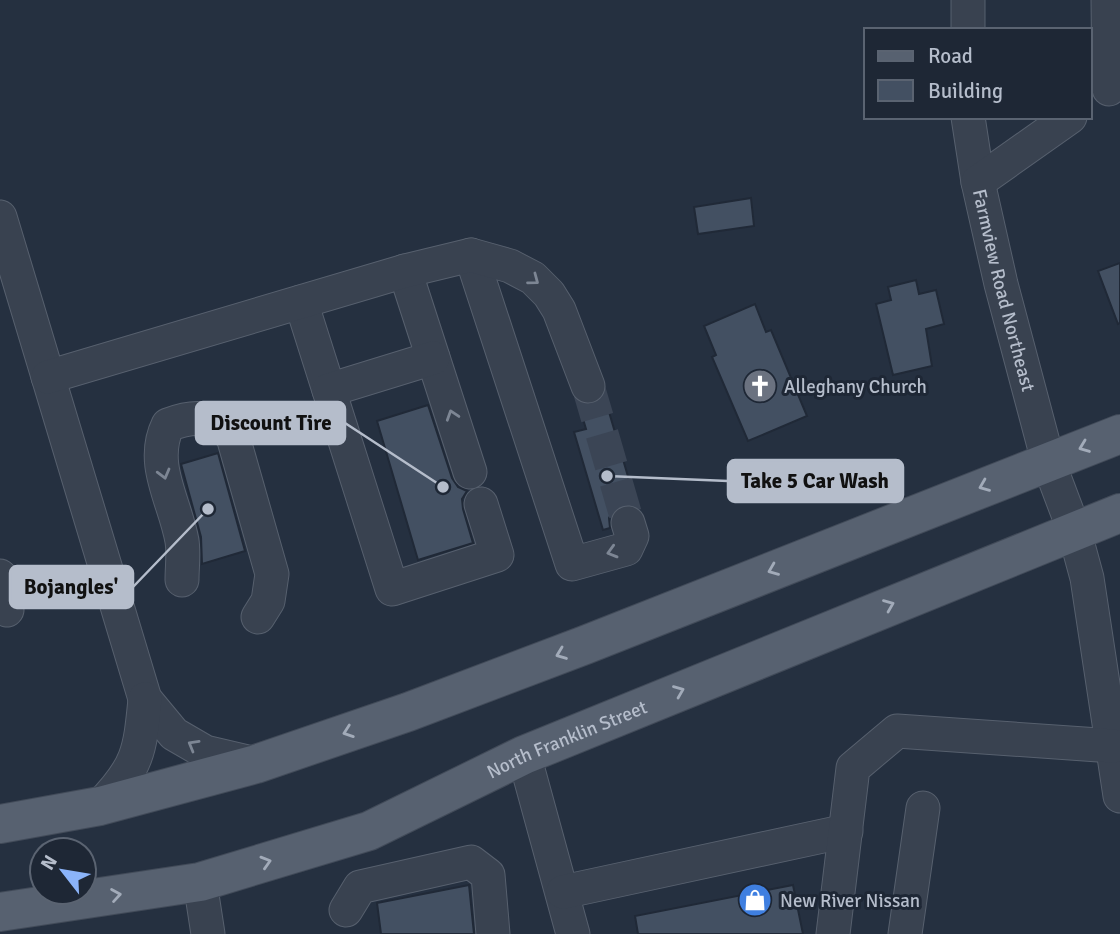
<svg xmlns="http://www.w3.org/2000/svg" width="1120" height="934" font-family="Signika,sans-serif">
  <rect width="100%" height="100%" fill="#253040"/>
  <path fill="#435062" stroke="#202937" stroke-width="2" d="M 751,198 L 754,226 L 698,234 L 694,207 Z
    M 1120,263 L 1120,323 L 1118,324 L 1098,271 Z
    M 916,280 L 919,294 L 936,290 L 944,324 L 926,329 L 932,366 L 893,375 L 876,304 L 891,300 L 888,287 Z
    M 755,304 L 766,332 L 771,330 L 807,416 L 748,441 L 712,357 L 716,355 L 704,326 Z
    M 604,395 L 637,507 L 623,504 L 614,509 L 609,518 L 610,528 L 603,530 L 574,432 L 586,429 L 578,402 L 594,404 Z
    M 428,405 L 452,478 L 458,487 L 467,491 L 462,499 L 463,509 L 473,543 L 418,560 L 377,421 Z
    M 218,453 L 245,551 L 202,564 L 201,537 L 181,464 Z
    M 469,885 L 474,934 L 381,934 L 377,903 Z
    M 793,885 L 803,934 L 638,934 L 635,916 Z"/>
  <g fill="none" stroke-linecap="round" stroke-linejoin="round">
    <path stroke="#3b4555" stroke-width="33" stroke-dasharray="33 17" stroke-linecap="butt" d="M 588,386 L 628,523"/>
    <defs>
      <g id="minor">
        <path d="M 1108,0 L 1109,89"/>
        <path d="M 968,30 L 968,0"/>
        <path id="s1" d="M 968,117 L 978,182 L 1001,284 L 1048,461 L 1074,530 L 1087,578 L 1120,796"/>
        <path d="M 978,182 L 1070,117"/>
        <path d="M 0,217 L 145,699 L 174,734 L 205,752 L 256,764"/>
        <path d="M 471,255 L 572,564 L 626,549 L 632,536 L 628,523"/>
        <path d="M 405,271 L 470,472"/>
        <path d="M 301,302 L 392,589 L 497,555 L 481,504"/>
        <path d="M 48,377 L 405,271 L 471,255 L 510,266 L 533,278 L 549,294 L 559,310 L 588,386"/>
        <path d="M 329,390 L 433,358"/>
        <path d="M 0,576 L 7,610"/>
        <path d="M 182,580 C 182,567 184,553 182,541 C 175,501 149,464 168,425 C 195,415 213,415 233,437 L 272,574 L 268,601 L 258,617"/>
        <path d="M 524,755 L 573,934"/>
        <path d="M 100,806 C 138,767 140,752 145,699"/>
        <path d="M 200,882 L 208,934"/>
        <path d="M 563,892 L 846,831"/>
        <path d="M 346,910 L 360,887 L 471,862 L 488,875 L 493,934"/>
        <path d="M 833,934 L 853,768 L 897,731 L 1113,746"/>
        <path d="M 905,934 L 923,808"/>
      </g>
      <g id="major">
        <path d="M 0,824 L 100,806 L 256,764 L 408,712 L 585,645 L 1120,434"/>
        <path id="s2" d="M 0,912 L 200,882 L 369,831 L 524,755 L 1120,513"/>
      </g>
    </defs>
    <use href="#minor" stroke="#57606e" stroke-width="35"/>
    <use href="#major" stroke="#424b59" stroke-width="40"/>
    <use href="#minor" stroke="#394250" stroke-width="33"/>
    <use href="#major" stroke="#576170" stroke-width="38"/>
  </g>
  <defs><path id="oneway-chevron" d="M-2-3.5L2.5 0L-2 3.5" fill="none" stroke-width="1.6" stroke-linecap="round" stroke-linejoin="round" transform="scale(1.75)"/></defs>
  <g stroke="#7d8694">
    <use href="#oneway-chevron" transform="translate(534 280) rotate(37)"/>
    <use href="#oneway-chevron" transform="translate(452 415) rotate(-108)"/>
    <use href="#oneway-chevron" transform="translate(164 474) rotate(75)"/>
    <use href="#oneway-chevron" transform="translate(612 552) rotate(164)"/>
    <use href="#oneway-chevron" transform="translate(193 745) rotate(-150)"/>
  </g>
  <g stroke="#a2abb9">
    <use href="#oneway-chevron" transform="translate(1084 447) rotate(159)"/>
    <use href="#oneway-chevron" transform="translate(984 486) rotate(158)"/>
    <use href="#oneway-chevron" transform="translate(773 570) rotate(158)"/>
    <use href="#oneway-chevron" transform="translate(889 605) rotate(-22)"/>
    <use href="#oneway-chevron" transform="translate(561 654) rotate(159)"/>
    <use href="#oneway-chevron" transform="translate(679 691) rotate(-22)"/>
    <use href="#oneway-chevron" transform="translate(348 732) rotate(161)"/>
    <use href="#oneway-chevron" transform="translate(266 862) rotate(-17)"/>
    <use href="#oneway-chevron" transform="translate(116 895) rotate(-9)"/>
  </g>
  <defs>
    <symbol id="church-disc" viewBox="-11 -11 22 22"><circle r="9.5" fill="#6b7280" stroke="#1e2735"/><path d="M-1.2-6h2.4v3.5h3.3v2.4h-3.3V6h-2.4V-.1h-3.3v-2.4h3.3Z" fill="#fff"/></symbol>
    <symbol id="shop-disc" viewBox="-11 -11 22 22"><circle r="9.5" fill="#3f7fe0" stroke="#1e2735"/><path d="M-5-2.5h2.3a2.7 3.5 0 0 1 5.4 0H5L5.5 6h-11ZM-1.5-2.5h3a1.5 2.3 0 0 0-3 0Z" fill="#fff"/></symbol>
  </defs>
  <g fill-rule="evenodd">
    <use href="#church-disc" x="741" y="367" width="38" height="38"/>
    <use href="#shop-disc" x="736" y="881" width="38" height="38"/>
  </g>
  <g text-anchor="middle" stroke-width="6" stroke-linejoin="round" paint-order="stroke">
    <g font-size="19" fill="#b5bdcb" stroke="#1e2735">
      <text dy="7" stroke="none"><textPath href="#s1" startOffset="177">Farmview Road Northeast</textPath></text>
      <text dy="7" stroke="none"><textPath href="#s2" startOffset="597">North Franklin Street</textPath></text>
    </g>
    <g font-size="19" fill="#b5bdcb" stroke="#1e2735" text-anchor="start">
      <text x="784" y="393">Alleghany Church</text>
      <text x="780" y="907">New River Nissan</text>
    </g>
  </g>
  <path fill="none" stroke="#b5bdcb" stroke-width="2.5" d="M443 487L345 423M607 476L728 481M208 509L133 587"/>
  <g fill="#b5bdcb" stroke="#1e2735" stroke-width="2.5">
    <circle cx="443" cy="487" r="7"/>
    <circle cx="607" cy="476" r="7"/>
    <circle cx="208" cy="509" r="7"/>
  </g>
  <g fill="#b5bdcb" stroke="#b5bdcb" stroke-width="2.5">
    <rect x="196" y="402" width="149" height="42" rx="7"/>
    <rect x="728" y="460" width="175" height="42" rx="7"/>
    <rect x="10" y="566" width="123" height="42" rx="7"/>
  </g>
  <g font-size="21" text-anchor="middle" font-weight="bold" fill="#111">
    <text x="271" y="430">Discount Tire</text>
    <text x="815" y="488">Take 5 Car Wash</text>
    <text x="71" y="594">Bojangles'</text>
  </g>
  <rect x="864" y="28" width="228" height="91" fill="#1e2735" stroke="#5a6371" stroke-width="2"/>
  <rect x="878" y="51" width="35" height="10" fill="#576170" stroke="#5a6371" stroke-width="2"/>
  <text x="928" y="63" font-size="21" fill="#b5bdcb">Road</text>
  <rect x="878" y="80" width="35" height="21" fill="#435062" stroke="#5a6371" stroke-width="2"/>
  <text x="928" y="98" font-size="21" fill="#b5bdcb">Building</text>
  <g transform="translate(63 871) rotate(301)"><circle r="33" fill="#1e2735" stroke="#5a6371" stroke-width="2"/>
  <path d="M0-5L12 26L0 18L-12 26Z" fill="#8bb4fa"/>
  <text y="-10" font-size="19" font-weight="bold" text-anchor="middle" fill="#b5bdcb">N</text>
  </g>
</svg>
